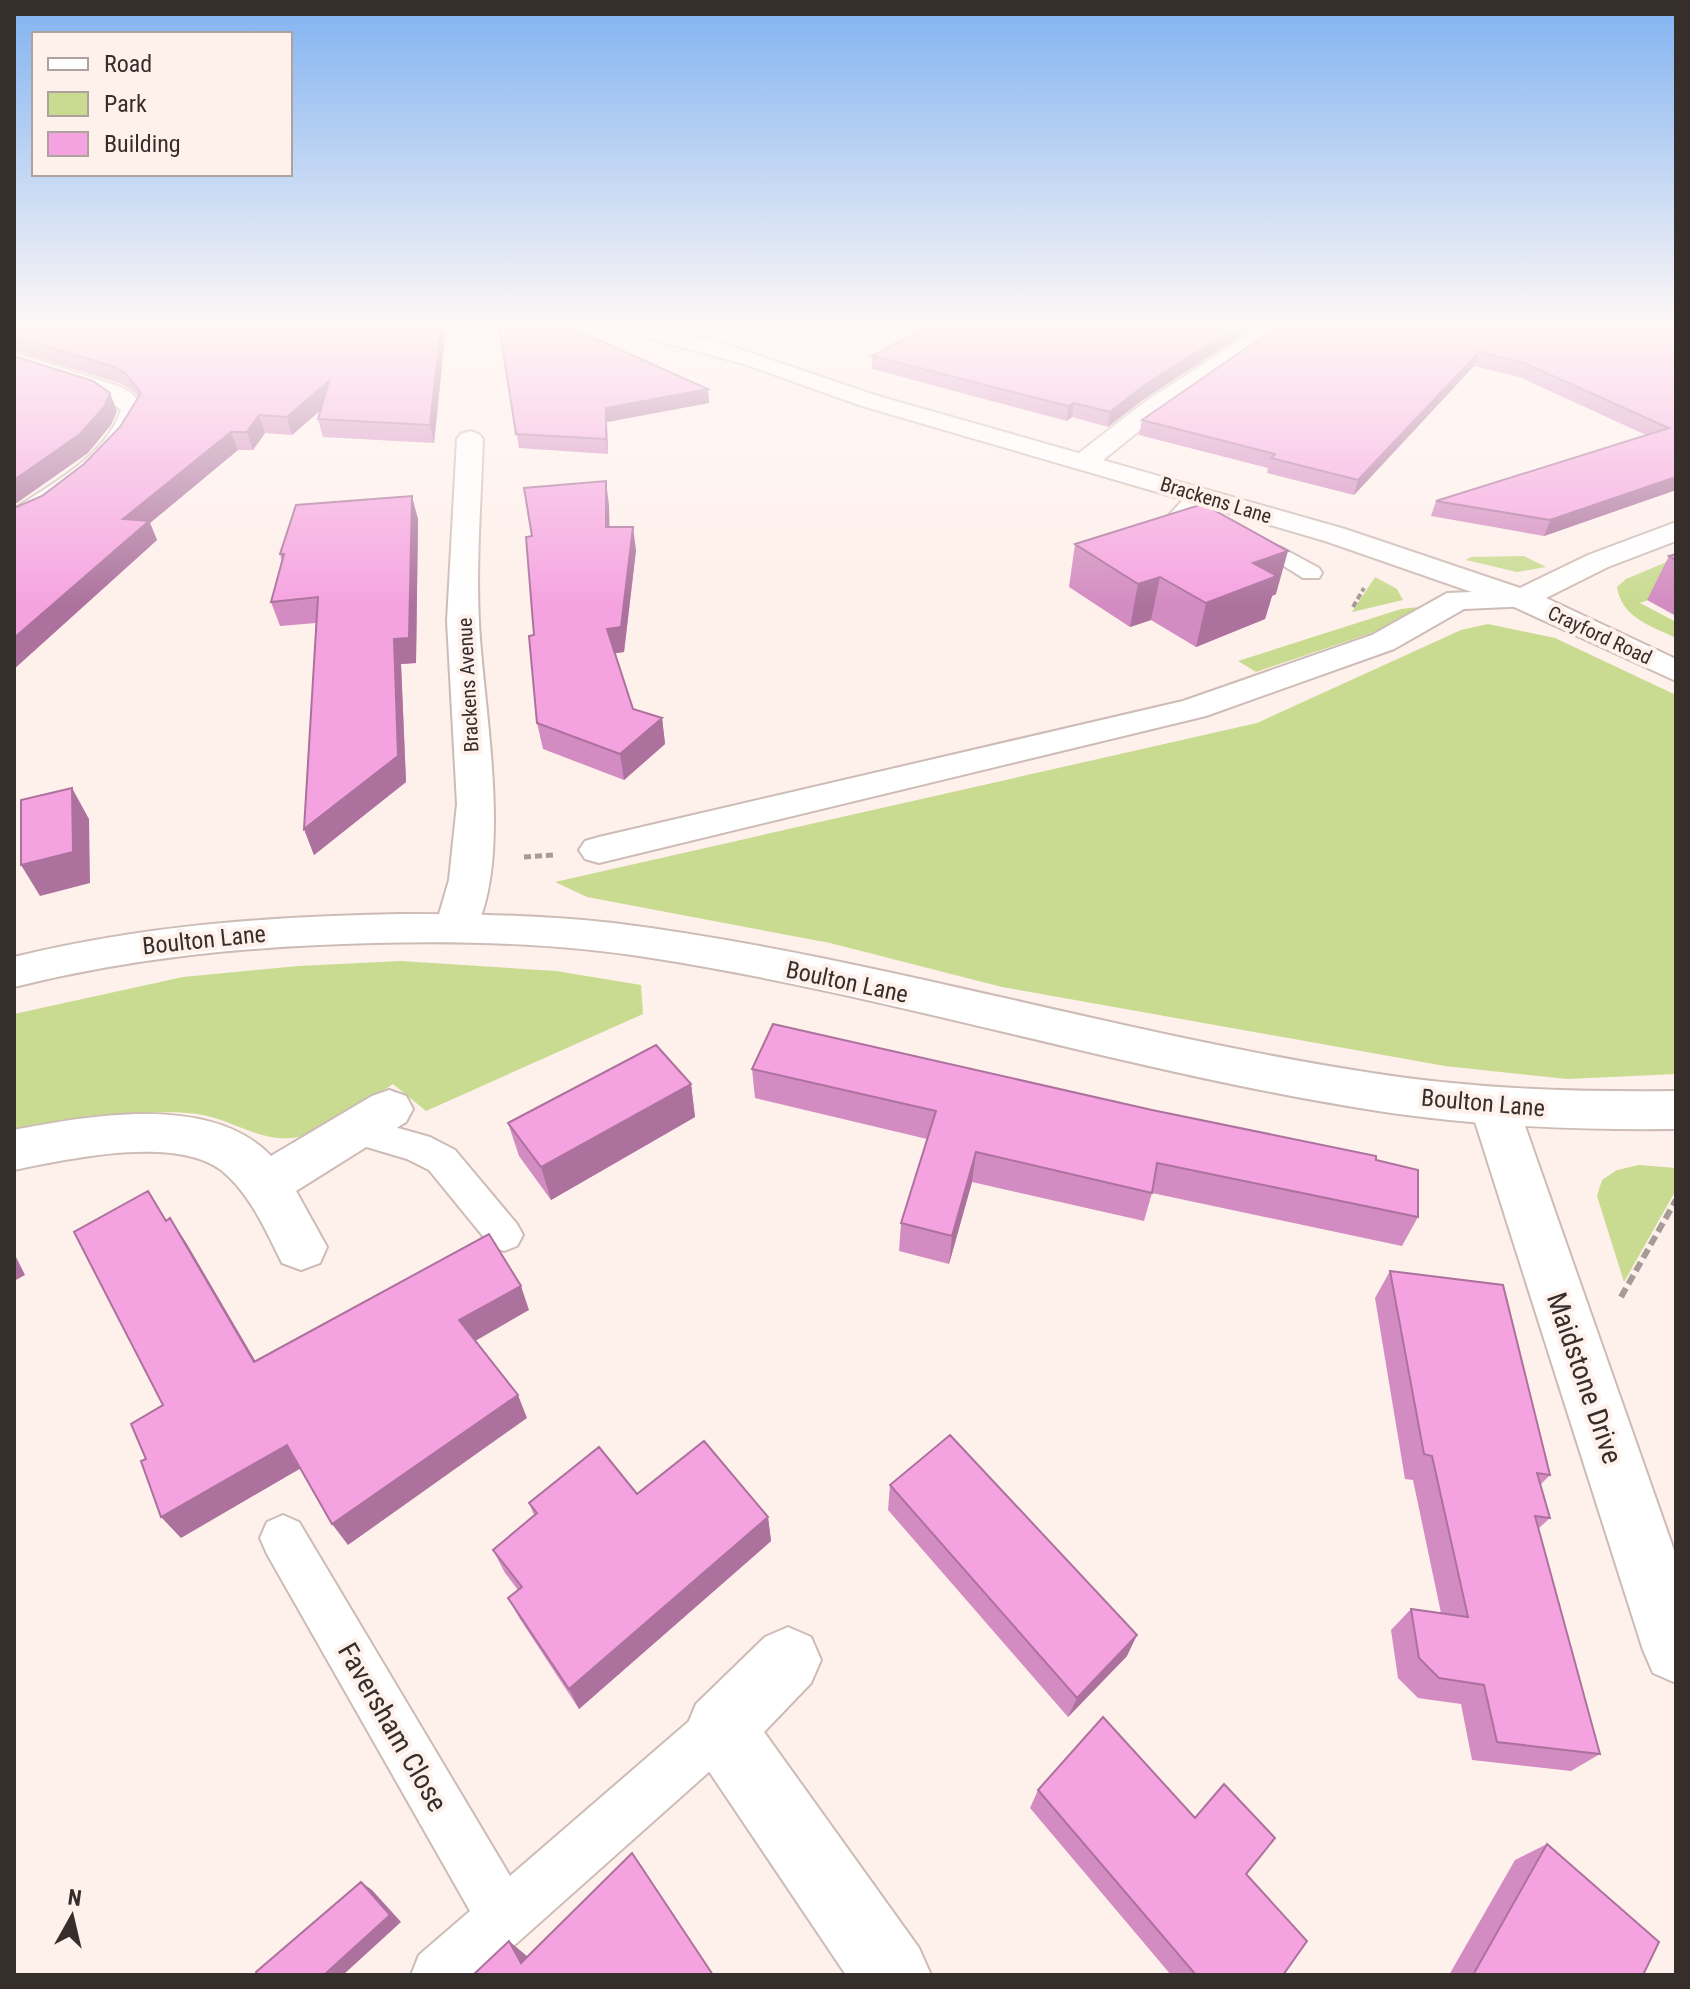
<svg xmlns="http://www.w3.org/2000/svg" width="1690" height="1989" font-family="'Roboto Condensed',sans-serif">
  <rect width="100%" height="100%" fill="#fef0eb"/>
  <path fill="#c9db90" d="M 1524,556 L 1546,567 L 1517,572 L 1466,560 L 1471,557 Z
    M 1676,558 L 1676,590 L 1640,603 L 1676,622 L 1676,638 C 1651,626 1621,617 1617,587 L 1626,579 Z
    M 1375,577 L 1397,589 L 1403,600 L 1352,612 Z
    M 1419,607 L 1419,611 L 1386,628 L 1256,672 L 1238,661 L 1401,609 Z
    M 1488,624 L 1555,638 L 1676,695 L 1676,1074 L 1567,1079 L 1445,1066 L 1002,987 L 830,943 L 587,897 L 555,882 L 1257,723 L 1461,630 Z
    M 401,961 L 556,971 L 641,985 L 643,1014 L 426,1111 L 393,1084 C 366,1101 323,1136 291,1138 C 258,1141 229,1118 197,1114 C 144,1107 68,1124 14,1131 L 14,1014 L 183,977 L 298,966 Z
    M 1639,1165 L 1676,1168 L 1676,1190 L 1624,1282 L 1597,1196 L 1602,1180 L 1617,1170 Z"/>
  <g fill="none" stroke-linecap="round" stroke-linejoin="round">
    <defs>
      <path id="service" d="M 1199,488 L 1209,494 L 1189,517 L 1282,548 L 1319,568 L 1322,573 L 1319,578 L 1303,578 L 1268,556 L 1169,523 L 1166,519 L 1169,515 L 1192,490 Z
        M 355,1116 L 430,1137 L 455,1150 L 517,1224 L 523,1235 L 517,1246 L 504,1251 L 491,1246 L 429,1170 L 407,1159 L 343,1140 L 337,1130 L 343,1120 Z
        M 283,1515 L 299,1522 L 510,1876 L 702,1710 L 720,1703 L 738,1710 L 745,1728 L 738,1746 L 481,1975 L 411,1975 L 419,1955 L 470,1911 L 267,1554 L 260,1538 L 267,1522 Z"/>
      <path id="minor" d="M 1263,326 L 1289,326 L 1164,411 L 1093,468 L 1075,468 L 1071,462 L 1075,456 L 1146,401 Z
        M 14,353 L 118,386 L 130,392 L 145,409 C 134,448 52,521 14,530 L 14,509 C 51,484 106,456 121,410 L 102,396 L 14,367 Z
        M 470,431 L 479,434 L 483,439 C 481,500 476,562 479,623 C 483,707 515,865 471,938 L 456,942 L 441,938 L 435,928 L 449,880 L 457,804 L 447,621 L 457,439 L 461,434 Z
        M 1523,590 L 1534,592 L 1538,599 L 1534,606 L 1464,609 L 1394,649 L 1206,716 L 599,863 L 585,859 L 579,850 L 585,841 L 599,837 L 1183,701 L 1372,635 L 1447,593 Z
        M 1494,1087 L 1511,1093 L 1518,1106 L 1676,1556 L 1676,1683 L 1653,1673 L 1643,1650 L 1470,1106 L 1477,1093 Z
        M 389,1090 L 406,1096 L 413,1109 L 406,1122 L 296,1191 L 327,1247 L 320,1263 L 301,1270 L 282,1263 C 266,1231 250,1193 221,1170 C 174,1135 68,1159 14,1170 L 14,1130 C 89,1116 211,1093 271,1156 L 372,1096 Z
        M 788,1627 L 811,1637 L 821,1660 L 811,1683 L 764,1732 L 919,1948 L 931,1975 L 846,1975 L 696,1752 L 686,1728 L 696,1704 L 765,1637 Z"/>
      <path id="tertiary" d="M 620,326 L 658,326 L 730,346 L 878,396 L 1345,529 L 1520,588 L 1588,555 L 1676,522 L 1676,541 L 1608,567 L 1546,598 L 1676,659 L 1676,681 L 1512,606 L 1325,541 L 862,406 L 744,364 L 623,331 Z
        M 399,914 C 471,914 542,915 613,923 C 869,955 1117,1034 1372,1073 C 1472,1089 1574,1092 1676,1091 L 1676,1129 C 1575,1130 1473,1126 1372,1110 C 1130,1072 895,996 652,958 C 560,943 467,941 374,943 C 250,946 135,957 14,987 L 14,957 C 145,925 265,917 399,914 Z"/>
    </defs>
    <use href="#service" stroke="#cdbcb6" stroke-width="4"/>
    <use href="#minor" stroke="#cdbcb6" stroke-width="4"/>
    <use href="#tertiary" stroke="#cdbcb6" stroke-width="4"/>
    <path stroke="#a69b97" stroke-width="4" stroke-dasharray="6 3" stroke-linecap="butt" d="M 1353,607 L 1364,588"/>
    <path stroke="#a69b97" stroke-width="5" stroke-dasharray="7 4" stroke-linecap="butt" d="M 524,857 L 554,855"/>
    <path stroke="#a69b97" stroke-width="6" stroke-dasharray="10 5" stroke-linecap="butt" d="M 1621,1297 L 1676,1200"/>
    <use href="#service" fill="#fff" fill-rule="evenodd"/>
    <use href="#minor" fill="#fff" fill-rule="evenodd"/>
    <use href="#tertiary" fill="#fff" fill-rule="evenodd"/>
  </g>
  <path fill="#d38cc1" d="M 14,326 L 446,326 L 434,443 L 323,437 L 318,419 L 320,411 L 292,435 L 265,433 L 253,450 L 238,450 L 150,523 L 157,540 L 14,669 L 14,508 L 42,496 L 84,464 L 120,427 L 138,397 L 132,390 L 119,383 L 14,351 Z
    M 499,326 L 708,389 L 709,403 L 607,422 L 608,454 L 519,448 Z
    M 928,326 L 1257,326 L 1144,399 L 1108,427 L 1072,417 L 1067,421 L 872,369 L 872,356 Z
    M 1278,326 L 1676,326 L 1676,490 L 1544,536 L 1431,516 L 1436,501 L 1646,435 L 1519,377 L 1474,366 L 1354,495 L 1267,473 L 1268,468 L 1139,435 L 1142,420 Z
    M 609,505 L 609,527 L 636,550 L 624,652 L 615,653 L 633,709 L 662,718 L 665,744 L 624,780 L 543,749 L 537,723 L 532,536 Z
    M 418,519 L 416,663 L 401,664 L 406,782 L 314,855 L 304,829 L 316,623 L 280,626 L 271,602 L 282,562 L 280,554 Z
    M 1075,544 L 1276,594 L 1272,596 L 1265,619 L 1196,647 L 1151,620 L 1130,627 L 1069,587 Z
    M 1676,554 L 1676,616 L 1647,600 L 1669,556 Z
    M 752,1069 L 1152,1110 L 1376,1160 L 1418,1217 L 1402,1246 L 1152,1193 L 1144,1221 L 972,1182 L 949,1264 L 899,1251 L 901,1223 L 927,1139 L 755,1098 Z
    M 691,1084 L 695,1117 L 551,1200 L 519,1156 L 508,1123 Z
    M 1390,1271 L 1550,1475 L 1540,1485 L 1550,1518 L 1538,1529 L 1600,1754 L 1571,1771 L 1472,1760 L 1461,1704 L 1418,1698 L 1398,1678 L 1391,1630 L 1411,1609 L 1441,1613 L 1413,1480 L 1405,1479 L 1375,1298 Z
    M 890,1485 L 1127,1656 L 1068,1717 L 888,1510 Z
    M 637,1494 L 768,1517 L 771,1541 L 579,1709 L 520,1619 L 508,1598 L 518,1590 L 505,1573 L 493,1550 L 534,1515 L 529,1503 Z
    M 1224,1784 L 1246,1874 L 1283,1975 L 1171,1975 L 1030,1808 L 1038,1790 L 1194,1818 Z
    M 1547,1844 L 1643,1975 L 1449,1975 L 1515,1860 Z"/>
  <path fill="#ac729d" d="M 441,326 L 446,326 L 434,443 L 430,425 Z
    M 1239,326 L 1257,326 L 1144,399 L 1108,427 L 1110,412 L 1146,384 Z
    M 1479,352 L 1474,366 L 1354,495 L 1358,480 Z
    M 329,381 L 334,398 L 292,435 L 287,417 Z
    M 708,389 L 709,403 L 607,422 L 608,454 L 606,439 L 606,408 Z
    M 110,393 L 117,411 L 111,425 L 88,453 L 14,505 L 14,480 Z
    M 1074,403 L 1072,417 L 1067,421 L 1068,406 Z
    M 259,415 L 265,433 L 253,450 L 247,432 Z
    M 231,432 L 238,450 L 150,523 L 157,540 L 14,669 L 14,638 L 123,519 Z
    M 1676,477 L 1676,490 L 1544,536 L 1550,520 Z
    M 606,481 L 609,505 L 610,551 L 606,527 Z
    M 412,496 L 418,519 L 416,663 L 401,664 L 406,782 L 314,855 L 304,829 L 394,639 Z
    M 633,527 L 636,550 L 624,652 L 611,654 L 607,629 Z
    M 1288,551 L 1276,594 L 1272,596 L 1265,619 L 1196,647 L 1206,603 L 1253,563 Z
    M 1160,577 L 1151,620 L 1130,627 L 1138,584 Z
    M 662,718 L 665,744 L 624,780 L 620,754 Z
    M 72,788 L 89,819 L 90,883 L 40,896 L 21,865 Z
    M 691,1084 L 695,1117 L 551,1200 L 541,1167 Z
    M 976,1152 L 972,1182 L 949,1264 L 952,1236 Z
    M 170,1218 L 187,1244 L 270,1386 L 254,1362 Z
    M 14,1253 L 25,1275 L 14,1281 Z
    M 521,1286 L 529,1310 L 470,1344 L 459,1320 Z
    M 518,1395 L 527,1418 L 348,1545 L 332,1524 Z
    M 287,1445 L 303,1467 L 181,1538 L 161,1517 Z
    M 768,1517 L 771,1541 L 579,1709 L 569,1689 Z
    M 1137,1635 L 1127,1656 L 1068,1717 L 1077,1698 Z
    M 361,1882 L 372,1890 L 401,1922 L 343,1975 L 324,1975 Z
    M 509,1941 L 528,1957 L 521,1963 Z"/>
  <path fill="#f5a3e0" stroke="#ac729d" stroke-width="2" d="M 14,326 L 441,326 L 430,425 L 318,419 L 329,381 L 287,417 L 259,415 L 247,432 L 231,432 L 123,519 L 149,521 L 14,638 L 14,508 L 42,496 L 84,464 L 120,427 L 141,393 L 125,373 L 112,366 L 14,337 Z
    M 499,326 L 567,326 L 708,389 L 606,408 L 606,439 L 516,434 Z
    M 928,326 L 1239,326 L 1146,384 L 1110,412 L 1074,403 L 1068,406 L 872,356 Z
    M 1278,326 L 1676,326 L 1676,477 L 1550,520 L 1436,501 L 1669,428 L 1524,363 L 1479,352 L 1358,480 L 1271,458 L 1275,454 L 1142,420 Z
    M 14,356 L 93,381 L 110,393 L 104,407 L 80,434 L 14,480 Z
    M 606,481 L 606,527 L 633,527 L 621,627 L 607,629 L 633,709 L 662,718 L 620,754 L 537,723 L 529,636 L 534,635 L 526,537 L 532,536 L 524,488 Z
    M 412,496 L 409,638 L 394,639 L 398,756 L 304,829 L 318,597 L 271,602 L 284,554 L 280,554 L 296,505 Z
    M 1203,504 L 1288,551 L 1253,563 L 1277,576 L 1206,603 L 1160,577 L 1138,584 L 1075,544 Z
    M 1676,554 L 1676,560 L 1669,556 Z
    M 72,788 L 73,852 L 21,865 L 21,800 Z
    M 773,1024 L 1152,1110 L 1376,1156 L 1376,1160 L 1418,1170 L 1418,1217 L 1157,1163 L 1152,1193 L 976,1152 L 952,1236 L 901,1223 L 936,1111 L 752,1069 Z
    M 656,1045 L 691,1084 L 541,1167 L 508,1123 Z
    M 148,1191 L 166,1221 L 170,1218 L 254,1362 L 489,1234 L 521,1286 L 459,1320 L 518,1395 L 332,1524 L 287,1445 L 161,1517 L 141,1461 L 146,1459 L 131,1424 L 163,1405 L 74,1232 Z
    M 1390,1271 L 1503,1285 L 1550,1475 L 1537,1473 L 1550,1518 L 1535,1516 L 1600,1754 L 1497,1742 L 1484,1685 L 1439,1678 L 1419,1658 L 1411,1609 L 1468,1617 L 1432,1456 L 1424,1454 Z
    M 950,1435 L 1137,1635 L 1077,1698 L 890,1485 Z
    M 704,1441 L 768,1517 L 569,1689 L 508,1598 L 522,1587 L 493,1550 L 537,1513 L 529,1503 L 599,1447 L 637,1494 Z
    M 1103,1717 L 1195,1818 L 1224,1784 L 1275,1838 L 1246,1874 L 1307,1941 L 1283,1975 L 1196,1975 L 1038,1790 Z
    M 1547,1844 L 1659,1942 L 1643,1975 L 1473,1975 Z
    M 632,1853 L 713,1975 L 473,1975 L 509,1941 L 521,1963 Z
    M 361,1882 L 390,1915 L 324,1975 L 258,1975 L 256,1972 Z"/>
  <linearGradient id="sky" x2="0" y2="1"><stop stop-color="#80b2f1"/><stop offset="0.54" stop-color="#fff8f6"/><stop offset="1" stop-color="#fff8f6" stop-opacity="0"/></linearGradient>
  <rect width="1690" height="605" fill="url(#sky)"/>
  <g text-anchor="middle" stroke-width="8" stroke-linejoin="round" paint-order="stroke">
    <g font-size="20" fill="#352e2b" stroke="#fef0eb">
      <text transform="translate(1216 500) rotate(17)" y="7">Brackens Lane</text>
      <text transform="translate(1600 635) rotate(25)" y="7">Crayford Road</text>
      <text transform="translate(468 685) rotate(-93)" y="7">Brackens Avenue</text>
    </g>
    <g font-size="24" fill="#352e2b" stroke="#fef0eb">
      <text transform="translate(204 940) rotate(-6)" y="8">Boulton Lane</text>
      <text transform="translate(847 982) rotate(12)" y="8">Boulton Lane</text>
      <text transform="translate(1483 1103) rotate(5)" y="8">Boulton Lane</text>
    </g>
    <g font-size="28" fill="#352e2b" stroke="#fef0eb">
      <text transform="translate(1585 1378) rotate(71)" y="10">Maidstone Drive</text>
      <text transform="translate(393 1727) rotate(60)" y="10">Faversham Close</text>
    </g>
  </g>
  <rect width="1690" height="1989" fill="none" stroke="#352e2b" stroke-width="32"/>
  <rect x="32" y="32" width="260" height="144" fill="#fef0eb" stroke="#aea29e" stroke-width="2"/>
  <rect x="48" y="58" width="40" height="12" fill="#ffffff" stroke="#aea29e" stroke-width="2"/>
  <text x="104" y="72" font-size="24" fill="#352e2b">Road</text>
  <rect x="48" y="92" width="40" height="24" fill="#c9db90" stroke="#aea29e" stroke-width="2"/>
  <text x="104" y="112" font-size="24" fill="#352e2b">Park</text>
  <rect x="48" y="132" width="40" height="24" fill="#f5a3e0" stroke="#aea29e" stroke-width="2"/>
  <text x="104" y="152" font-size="24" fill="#352e2b">Building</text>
  <g transform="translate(72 1917) rotate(8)" stroke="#fef0eb" stroke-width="6" paint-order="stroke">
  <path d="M0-6L14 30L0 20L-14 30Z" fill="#352e2b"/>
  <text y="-12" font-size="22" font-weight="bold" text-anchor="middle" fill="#352e2b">N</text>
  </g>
</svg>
